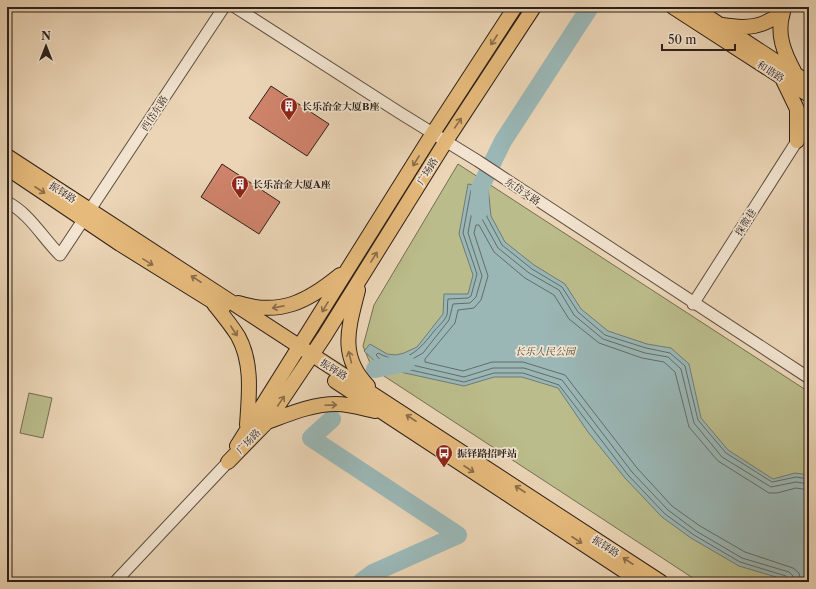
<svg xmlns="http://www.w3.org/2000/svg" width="816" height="589" font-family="'Libre Caslon Text','Noto Serif SC',serif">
  <rect width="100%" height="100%" fill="#ebd5b6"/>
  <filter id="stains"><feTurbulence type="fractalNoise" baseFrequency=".005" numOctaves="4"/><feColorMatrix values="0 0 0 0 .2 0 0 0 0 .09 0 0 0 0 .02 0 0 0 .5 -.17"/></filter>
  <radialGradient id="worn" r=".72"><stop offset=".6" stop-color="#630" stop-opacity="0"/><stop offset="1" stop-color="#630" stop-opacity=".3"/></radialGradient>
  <path fill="#bbbc8b" stroke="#746e52" d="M 458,164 L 809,392 L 809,582 L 699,582 L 384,376 L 370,363 L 363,346 L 374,305 Z
    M 29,393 L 52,398 L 43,438 L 20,433 Z"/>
  <path fill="#9ab7b6" stroke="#6e7b77" d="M 468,184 L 488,187 L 491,216 L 505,242 L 534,265 L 565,284 L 581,309 L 608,331 L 647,344 L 671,348 L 689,364 L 701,418 L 728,450 L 773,479 L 795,473 L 809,475 L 809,582 L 793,582 L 739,566 L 691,538 L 662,517 L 625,478 L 588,432 L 558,388 L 522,377 L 494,377 L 464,386 L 382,368 L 364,351 L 370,344 L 387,354 L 396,355 L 404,353 L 417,347 L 443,314 L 444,294 L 468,294 L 473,275 L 459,234 Z"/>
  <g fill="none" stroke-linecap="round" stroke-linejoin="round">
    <path stroke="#646c68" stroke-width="1" d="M 789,582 L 786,576 L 740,562 L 694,535 L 665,514 L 628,475 L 559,385 L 523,373 L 494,373 L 464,382 L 384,364 L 376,355 L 378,353 C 405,368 420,349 435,330 C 439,326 445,320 447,315 C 448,310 447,304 448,299 L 468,298 L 471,296 L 477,274 L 463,233 L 471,190 L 483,191 L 487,217 L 502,245 L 532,269 L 562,287 L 578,312 L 605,335 L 646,348 L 670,353 L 685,366 L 698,420 L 726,453 L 772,482 L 796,477 L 809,479
      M 795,582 L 793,576 L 789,572 L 742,558 L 696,531 L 668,510 L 632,472 L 562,380 L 524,368 L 493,368 L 464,377 L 408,364 L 409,361 L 423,353 L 449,320 L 453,304 L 470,303 L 476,297 L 482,276 L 468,233 L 475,195 L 480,196 L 482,219 L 498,248 L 529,273 L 559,290 L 574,315 L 603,339 L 645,353 L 668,357 L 681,369 L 694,423 L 722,457 L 771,487 L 796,482 L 809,484
      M 801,582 L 799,573 L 793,568 L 745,552 L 700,526 L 672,506 L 637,468 L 565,375 L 523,362 L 492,362 L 463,371 L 425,362 L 425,359 L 455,323 L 458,310 L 474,308 L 481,300 L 488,276 L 474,233 L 476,225 L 479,225 L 494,252 L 525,278 L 554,295 L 569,319 L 599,343 L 642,358 L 664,362 L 675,372 L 689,427 L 718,461 L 769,493 L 777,493 L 796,488 L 809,490"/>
    <path stroke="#9ab7b6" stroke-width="18" d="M 479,211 L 480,188 L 503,141 L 590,7
      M 375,369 L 406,363
      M 332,419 L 311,438 L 458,535 L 373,573 L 361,582"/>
  </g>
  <path fill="#cf836b" stroke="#2d2019" d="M 271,86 L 329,124 L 307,156 L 249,118 Z
    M 222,164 L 280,202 L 259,234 L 201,197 Z"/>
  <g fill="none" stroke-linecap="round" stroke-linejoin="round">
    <defs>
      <path id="minor" d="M 235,7 L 400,113 L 478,161 L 809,378
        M 7,202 C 30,214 42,237 60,255 L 224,7
        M 693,304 L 797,141
        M 115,582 L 228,462"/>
      <path id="major" d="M 673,7 L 809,95
        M 693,7 L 809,83
        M 783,12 C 776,34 784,53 795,73
        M 722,25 C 747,29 762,28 783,12
        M 782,78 L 797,109 L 797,141
        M 7,156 L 661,582
        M 7,168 L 120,244 L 223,308
        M 358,290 C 349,327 338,355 368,386
        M 238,303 C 280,316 307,302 340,275
        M 214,304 C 222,314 231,325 238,336 C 253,363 249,395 247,425
        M 335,381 L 641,582
        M 267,422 C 289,414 312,404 336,404 C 349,404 362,408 375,411
        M 237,446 L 433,133 L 515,7
        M 228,462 L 267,422 L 324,337 L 446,141 L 534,7"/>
    </defs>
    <use href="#minor" stroke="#5c4d40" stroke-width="13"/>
    <use href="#major" stroke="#2d2019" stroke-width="16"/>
    <use href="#minor" stroke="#f2e4d0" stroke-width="11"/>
    <use href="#major" stroke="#e6ba7b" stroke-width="14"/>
  </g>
  <defs><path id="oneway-shaft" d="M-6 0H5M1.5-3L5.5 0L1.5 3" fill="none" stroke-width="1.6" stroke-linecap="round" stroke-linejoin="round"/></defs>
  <g stroke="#8a6d4a">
    <use href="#oneway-shaft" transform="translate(494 40) rotate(123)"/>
    <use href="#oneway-shaft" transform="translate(458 123) rotate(-56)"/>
    <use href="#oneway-shaft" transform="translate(416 161) rotate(122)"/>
    <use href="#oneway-shaft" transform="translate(40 190) rotate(33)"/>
    <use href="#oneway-shaft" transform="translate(374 257) rotate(-58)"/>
    <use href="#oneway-shaft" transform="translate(148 262) rotate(32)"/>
    <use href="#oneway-shaft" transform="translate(196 279) rotate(-147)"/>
    <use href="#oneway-shaft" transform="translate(278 307) rotate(169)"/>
    <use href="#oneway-shaft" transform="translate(325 307) rotate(121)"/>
    <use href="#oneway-shaft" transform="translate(234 331) rotate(57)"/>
    <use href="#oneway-shaft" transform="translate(350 357) rotate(-104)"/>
    <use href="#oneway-shaft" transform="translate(281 401) rotate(-56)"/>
    <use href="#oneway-shaft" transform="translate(331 405) rotate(-2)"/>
    <use href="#oneway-shaft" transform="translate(411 418) rotate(-147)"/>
    <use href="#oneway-shaft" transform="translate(469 469) rotate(33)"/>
    <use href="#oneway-shaft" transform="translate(520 489) rotate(-147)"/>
    <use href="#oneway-shaft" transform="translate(577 540) rotate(33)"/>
    <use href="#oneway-shaft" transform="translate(628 561) rotate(-147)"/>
  </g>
  <defs>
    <symbol id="building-pin" viewBox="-11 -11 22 30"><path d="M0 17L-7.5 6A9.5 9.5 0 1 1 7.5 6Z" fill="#8f2418" stroke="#f2e4d0"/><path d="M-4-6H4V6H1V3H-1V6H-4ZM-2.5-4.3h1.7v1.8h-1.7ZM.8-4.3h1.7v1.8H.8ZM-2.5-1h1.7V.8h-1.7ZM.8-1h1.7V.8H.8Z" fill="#fff"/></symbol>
    <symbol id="bus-pin" viewBox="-11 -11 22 30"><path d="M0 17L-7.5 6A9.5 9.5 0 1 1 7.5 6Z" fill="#8f2418" stroke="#f2e4d0"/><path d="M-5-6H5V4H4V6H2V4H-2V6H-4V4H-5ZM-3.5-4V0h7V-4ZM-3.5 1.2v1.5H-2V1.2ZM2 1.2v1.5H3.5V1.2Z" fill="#fff"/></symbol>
  </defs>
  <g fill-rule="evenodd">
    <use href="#building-pin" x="279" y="96" width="20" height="27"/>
    <use href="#building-pin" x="230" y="174" width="20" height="27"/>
    <use href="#bus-pin" x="434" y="443" width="20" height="27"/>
  </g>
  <g text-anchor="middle" stroke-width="3.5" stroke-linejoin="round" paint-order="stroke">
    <g font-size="10" fill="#2d2019" stroke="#f2e4d0">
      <text transform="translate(771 71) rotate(33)" y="4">和谐路</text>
      <text transform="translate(154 113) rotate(-57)" y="4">西岱东路</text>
      <text transform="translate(427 171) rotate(-58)" y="4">广场路</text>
      <text transform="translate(523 191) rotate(34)" y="4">东岱支路</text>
      <text transform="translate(63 192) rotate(33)" y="4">振铎路</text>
      <text transform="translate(745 222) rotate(-58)" y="4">探微巷</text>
      <text transform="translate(334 369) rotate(32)" y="4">振铎路</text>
      <text transform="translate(248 441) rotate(-46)" y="4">广场路</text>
      <text transform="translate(606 546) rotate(33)" y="4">振铎路</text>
    </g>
    <g font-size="10" font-weight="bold" fill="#2d2019" stroke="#f2e4d0" text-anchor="start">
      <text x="302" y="110">长乐冶金大厦B座</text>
      <text x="253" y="188">长乐冶金大厦A座</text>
      <text x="457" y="457">振铎路招呼站</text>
    </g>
    <g font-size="10" font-style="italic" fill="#504736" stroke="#f2e4d0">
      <text x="545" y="355">长乐人民公园</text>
    </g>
  </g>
  <rect width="816" height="589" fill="none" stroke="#ebd5b6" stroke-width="24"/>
  <rect x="8" y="8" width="800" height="573" fill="none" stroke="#2d2019" stroke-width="2"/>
  <rect x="12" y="12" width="792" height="565" fill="none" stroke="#2d2019"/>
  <g transform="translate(46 46)" stroke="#f2e4d0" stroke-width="3" paint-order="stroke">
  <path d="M0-3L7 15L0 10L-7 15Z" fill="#2d2019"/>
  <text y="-6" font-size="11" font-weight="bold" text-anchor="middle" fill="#2d2019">N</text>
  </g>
  <path d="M662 44v6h73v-6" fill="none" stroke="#2d2019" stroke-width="2"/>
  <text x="668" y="44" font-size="12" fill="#2d2019" stroke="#f2e4d0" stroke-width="3" paint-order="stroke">50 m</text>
  <rect width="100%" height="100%" filter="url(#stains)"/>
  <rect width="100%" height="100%" fill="url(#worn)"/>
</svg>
